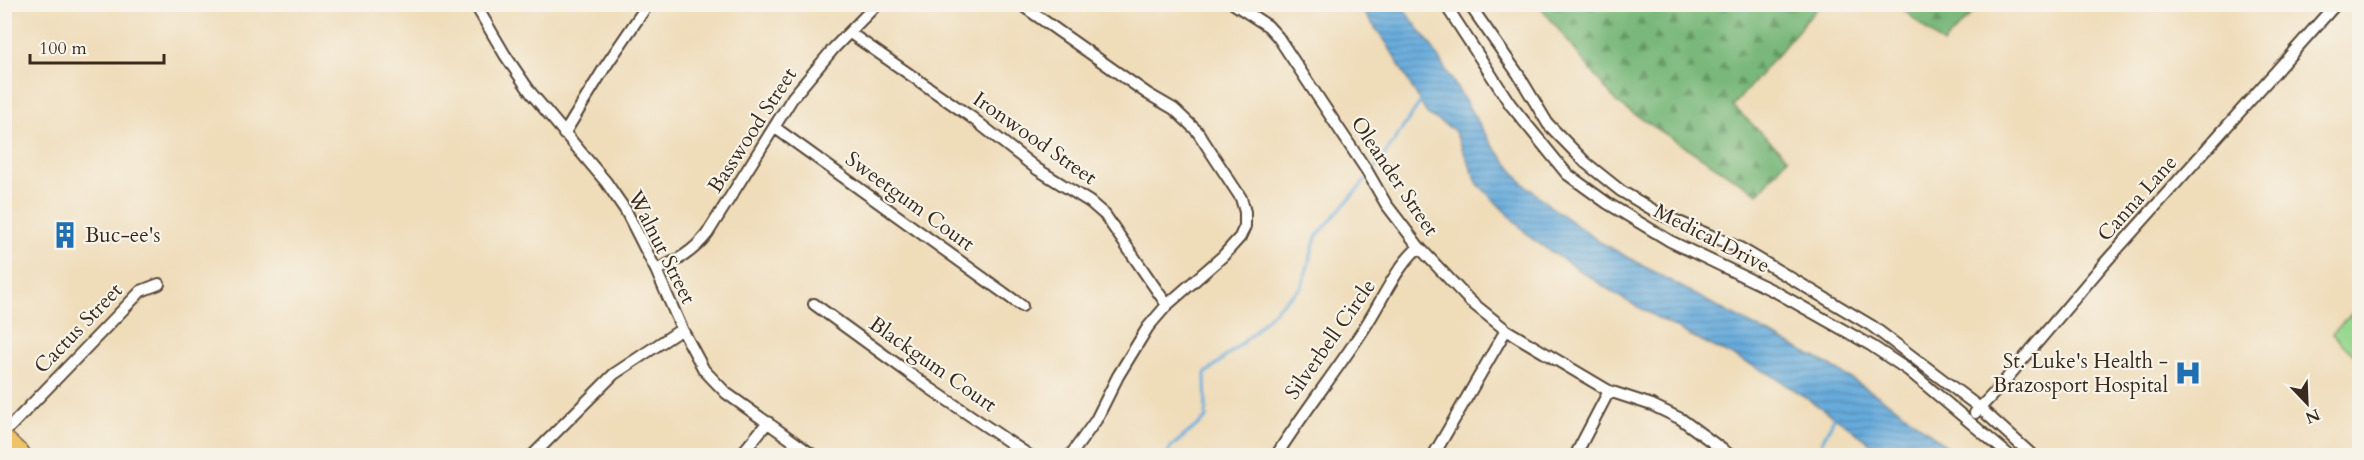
<svg xmlns="http://www.w3.org/2000/svg" width="2364" height="460" font-family="Cardo,serif">
  <defs>
    <pattern id="forest-firs" width="22" height="20" patternUnits="userSpaceOnUse" patternTransform="scale(1.5)"><rect width="22" height="20" fill="#79b87a"/><path d="M5 1l3.5 6h-7zM16 11l3.5 6h-7z" fill="#649663"/></pattern>
    <pattern id="water-rules" width="6" height="5" patternUnits="userSpaceOnUse" patternTransform="scale(1.5)"><rect width="6" height="5" fill="#66abdc"/><path d="M0 2.5h6" fill="none" stroke="#558bb2"/></pattern>
  </defs>
  <rect width="100%" height="100%" fill="#f7f3e8"/>
  <filter id="ink" filterUnits="userSpaceOnUse"><feTurbulence type="fractalNoise" baseFrequency=".0167" numOctaves="2"/><feDisplacementMap in="SourceGraphic" scale="12" xChannelSelector="R" yChannelSelector="G"/><feConvolveMatrix kernelMatrix="1 2 1 2 8 2 1 2 1" color-interpolation-filters="sRGB"/></filter>
  <filter id="wash" filterUnits="userSpaceOnUse"><feTurbulence type="fractalNoise" baseFrequency=".008" numOctaves="4" result="noise"/><feDisplacementMap in="SourceGraphic" scale="24" xChannelSelector="R" yChannelSelector="G"/><feGaussianBlur stdDeviation="1.35" result="paint"/><feColorMatrix in="noise" values="0 0 0 0 0 0 0 0 0 0 0 0 0 0 0 0 0 1.4 0 .05"/><feComposite in="paint" operator="in"/></filter>
  <g filter="url(#wash)">
    <rect width="100%" height="100%" fill="#efdcb9"/>
    <path fill="url(#forest-firs)" stroke="#5a714c" stroke-width="1.5" d="M 1539,5 L 1820,5 L 1733,106 L 1788,158 L 1758,194 L 1617,103 Z
      M 1898,5 L 1980,5 L 1943,44 Z"/>
    <path fill="#97d88f" stroke="#698156" stroke-width="1.5" d="M 2359,306 L 2359,360 L 2332,334 Z"/>
    <path fill="url(#water-rules)" stroke="#506a7d" stroke-width="1.5" d="M 1358,5 L 1401,5 L 1430,44 L 1490,142 L 1523,183 L 1550,206 L 1600,242 L 1725,311 L 1826,363 L 1899,409 L 1958,455 L 1884,455 L 1848,426 L 1770,374 L 1689,335 L 1620,297 L 1532,239 L 1478,184 L 1454,130 L 1427,114 L 1386,42 Z"/>
    <g fill="none" stroke-linecap="round" stroke-linejoin="round">
      <path stroke="#66abdc" stroke-width="3" d="M 1375,169 L 1421,101
        M 1166,456 L 1171,447 L 1206,418 L 1205,374 L 1248,338 L 1282,303 L 1302,287 L 1316,237 L 1365,181
        M 1815,456 L 1836,414"/>
    </g>
  </g>
  <g filter="url(#ink)">
    <g fill="none" stroke-linecap="round" stroke-linejoin="round">
      <defs>
        <path id="minor" d="M 475,4 L 505,55 L 531,93 L 606,182 L 626,211 L 656,270 L 682,329 L 704,370 L 726,393 L 814,456
          M 1020,4 L 1148,94 L 1174,109 L 1197,131 L 1241,198 L 1245,212 L 1245,226 L 1240,237 L 1223,256 L 1167,305 L 1148,327 L 1118,376 L 1096,420 L 1070,456
          M 1234,4 L 1268,26 L 1278,37 L 1367,171 L 1386,204 L 1419,247 L 1470,301 L 1506,330 L 1609,391 L 1652,405 L 1681,419 L 1731,456
          M 1445,4 L 1510,104 L 1567,174 L 1607,203 L 1670,241 L 1776,292 L 1872,346 L 1908,370 L 2010,456
          M 1469,4 L 1518,74 L 1548,124 L 1586,163 L 1621,191 L 1660,214 L 1740,248 L 1872,326 L 1980,408 L 2033,456
          M 850,33 L 971,117 L 1037,169 L 1090,202 L 1105,215 L 1167,305
          M 774,127 L 1022,306
          M 564,134 L 605,67 L 648,4
          M 656,270 C 677,261 693,252 707,234 L 793,97 L 834,48 L 877,4
          M 814,304 L 931,389 L 1030,456
          M 1975,413 L 1997,390 L 2102,266 L 2336,4
          M 4,433 L 141,291 L 159,284
          M 532,456 L 614,374 L 682,329
          M 740,456 L 768,422
          M 1276,456 C 1304,411 1337,371 1365,327 C 1382,301 1395,268 1419,247
          M 1433,456 L 1506,330
          M 1575,456 L 1609,391"/>
        <path id="major" d="M 4,436 L 26,456"/>
      </defs>
      <use href="#minor" stroke="#564535" stroke-width="14"/>
      <use href="#major" stroke="#564535" stroke-width="16"/>
      <use href="#minor" stroke="#fff" stroke-width="10"/>
      <use href="#major" stroke="#efc469" stroke-width="14"/>
    </g>
  </g>
  <defs>
    <symbol id="building-bare" viewBox="-9 -9 18 18"><path d="M-4-6H4V6H1V3H-1V6H-4ZM-2.5-4.3h1.7v1.8h-1.7ZM.8-4.3h1.7v1.8H.8ZM-2.5-1h1.7V.8h-1.7ZM.8-1h1.7V.8H.8Z" fill="#1f6fb2" stroke="#f7f3e8" stroke-width="2.5" paint-order="stroke"/></symbol>
    <symbol id="hospital-bare" viewBox="-9 -9 18 18"><path d="M-5-5h3v3.5h4V-5h3V5h-3V1.5h-4V5h-3Z" fill="#1f6fb2" stroke="#f7f3e8" stroke-width="2.5" paint-order="stroke"/></symbol>
  </defs>
  <g fill-rule="evenodd">
    <use href="#building-bare" x="46" y="216" width="38" height="38"/>
    <use href="#hospital-bare" x="2169" y="354" width="38" height="38"/>
  </g>
  <g text-anchor="middle" stroke-width="4.5" stroke-linejoin="round" paint-order="stroke">
    <g font-size="21" fill="#3b2a1e" stroke="#f7f3e8">
      <text transform="translate(752 130) rotate(-57)" y="7">Basswood Street</text>
      <text transform="translate(1035 138) rotate(35)" y="7">Ironwood Street</text>
      <text transform="translate(1395 176) rotate(56)" y="7">Oleander Street</text>
      <text transform="translate(2137 198) rotate(-48)" y="7">Canna Lane</text>
      <text transform="translate(910 201) rotate(36)" y="7">Sweetgum Court</text>
      <text transform="translate(1712 238) rotate(27)" y="7">Medical Drive</text>
      <text transform="translate(662 247) rotate(63)" y="7">Walnut Street</text>
      <text transform="translate(78 328) rotate(-46)" y="7">Cactus Street</text>
      <text transform="translate(1330 339) rotate(-55)" y="7">Silverbell Circle</text>
      <text transform="translate(933 364) rotate(35)" y="7">Blackgum Court</text>
    </g>
    <g font-size="21" fill="#3b2a1e" stroke="#f7f3e8" text-anchor="start">
      <text x="85" y="242">Buc-ee's</text>
      <text x="2168" y="368" text-anchor="end">St. Luke's Health -<tspan x="2168" dy="24">Brazosport Hospital</tspan></text>
    </g>
  </g>
  <rect width="2364" height="460" fill="none" stroke="#f7f3e8" stroke-width="24"/>
  <g transform="translate(2307 403) rotate(157)" stroke="#f7f3e8" stroke-width="4.5" paint-order="stroke">
  <path d="M0-4.5L10 22L0 15L-10 22Z" fill="#3b2a1e"/>
  <text y="-9" font-size="16" font-weight="bold" text-anchor="middle" fill="#3b2a1e">N</text>
  </g>
  <path d="M30 54v9h134v-9" fill="none" stroke="#3b2a1e" stroke-width="3"/>
  <text x="39" y="54" font-size="18" fill="#3b2a1e" stroke="#f7f3e8" stroke-width="4.5" paint-order="stroke">100 m</text>
</svg>
